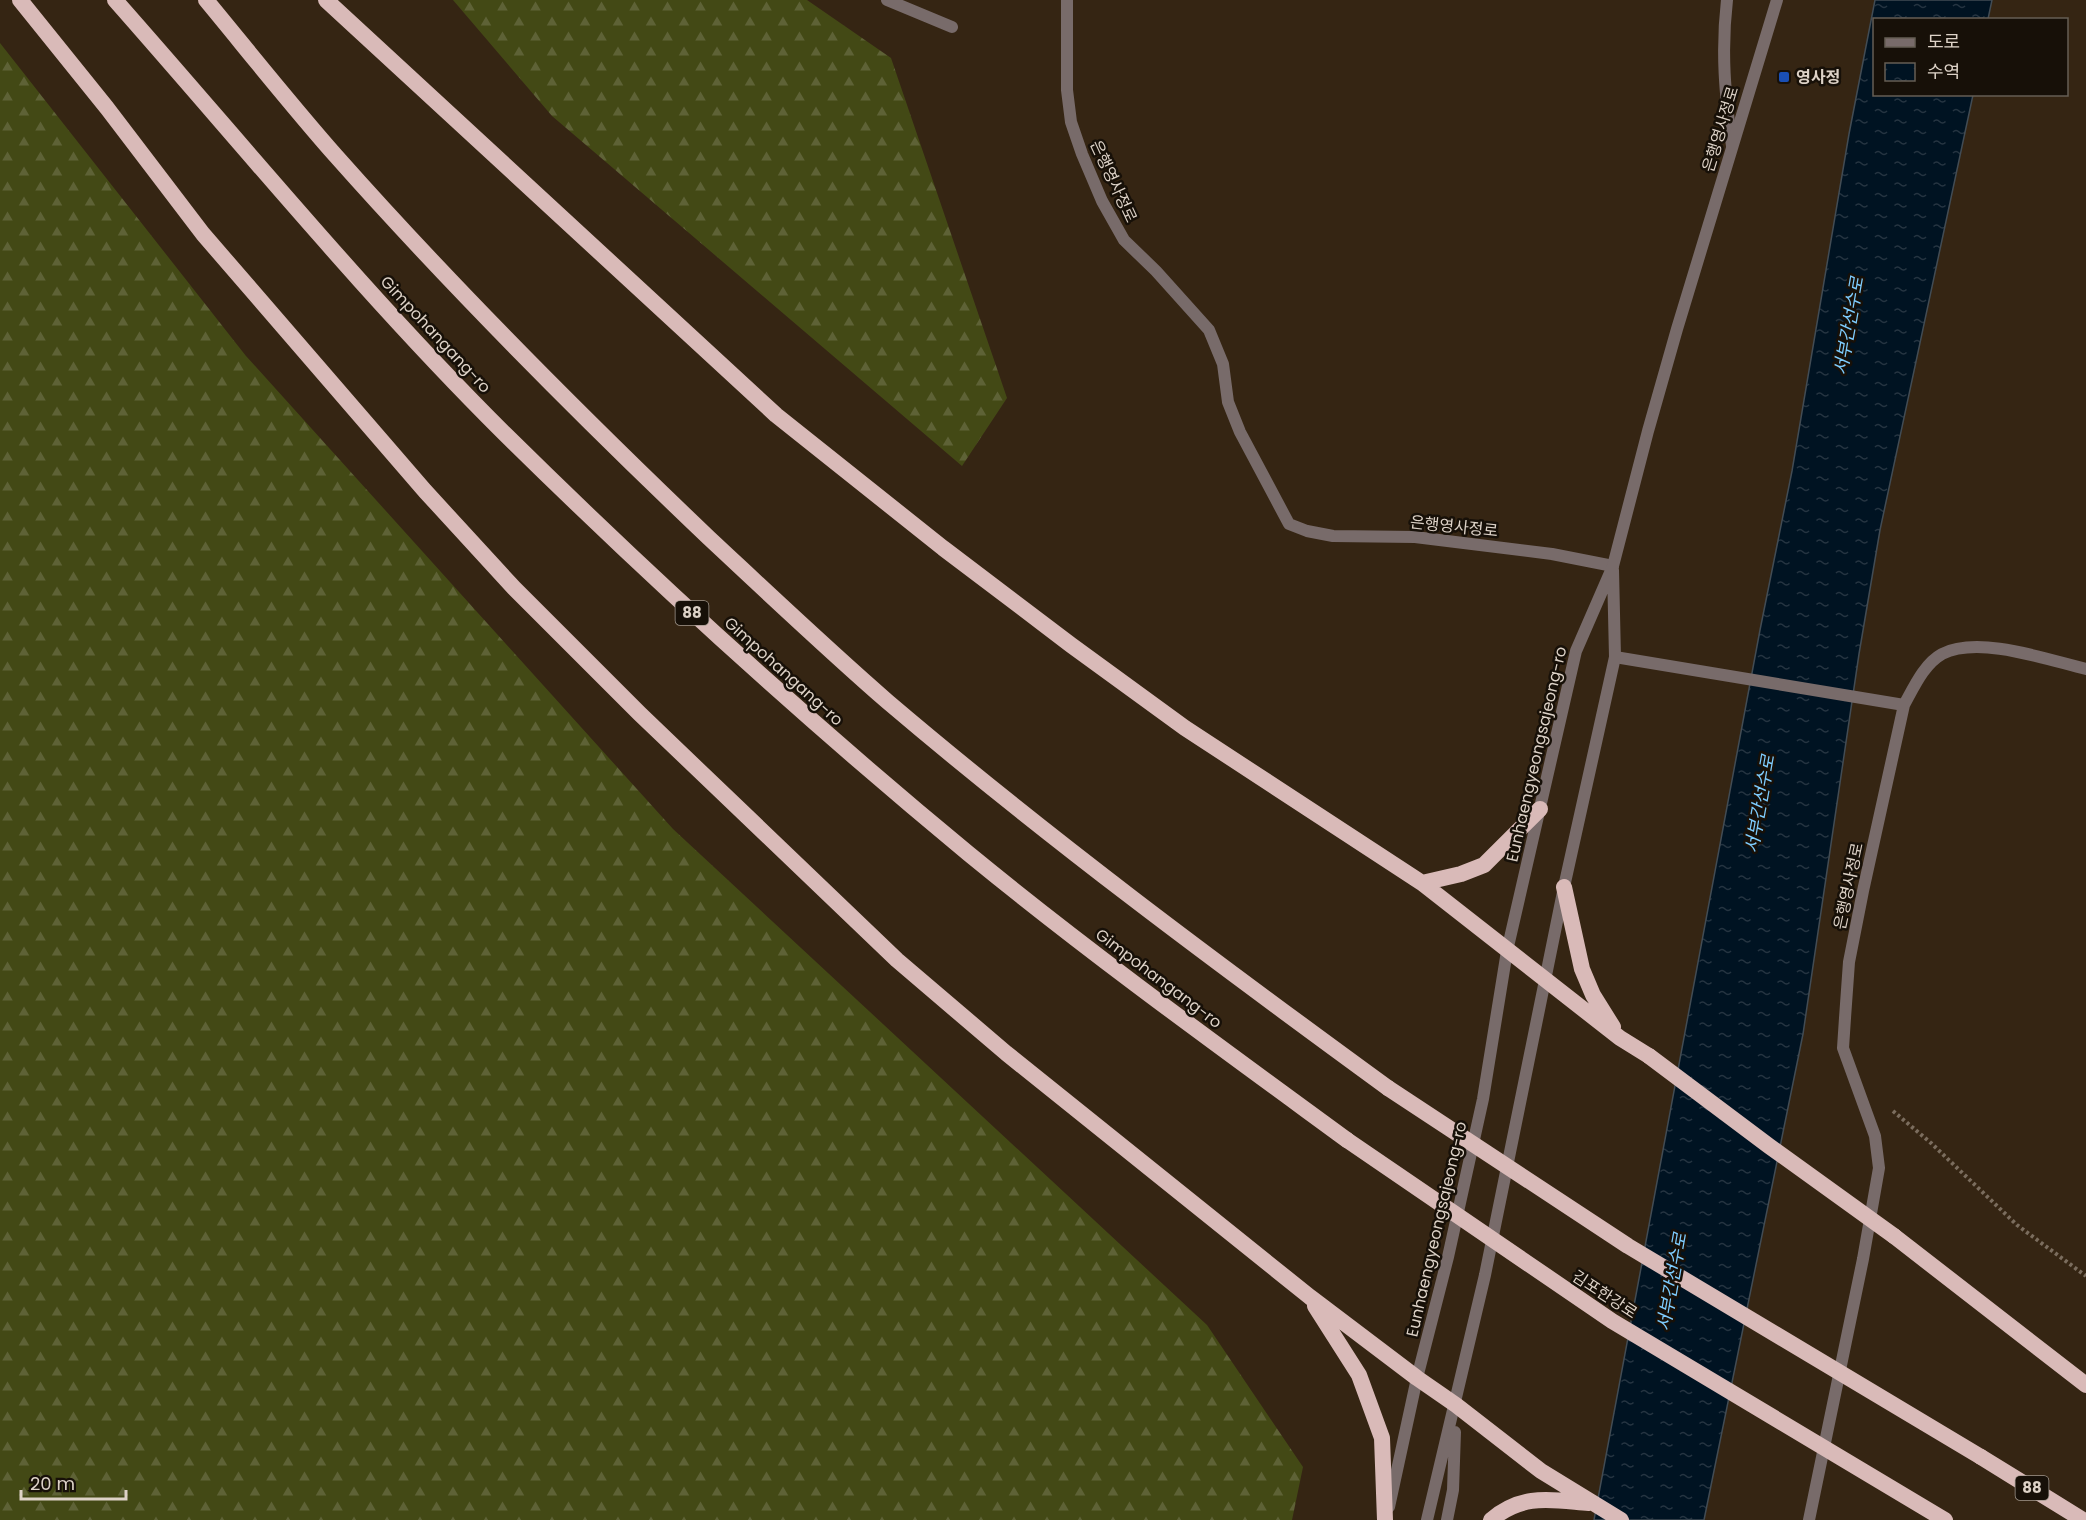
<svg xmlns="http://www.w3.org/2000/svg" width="2086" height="1520" font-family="Poppins,'Noto Sans KR',sans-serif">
  <defs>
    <pattern id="forest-firs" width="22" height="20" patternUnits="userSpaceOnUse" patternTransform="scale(1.5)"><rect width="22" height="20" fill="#434915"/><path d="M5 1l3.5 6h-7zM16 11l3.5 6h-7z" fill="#5e6236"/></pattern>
    <pattern id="water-ripples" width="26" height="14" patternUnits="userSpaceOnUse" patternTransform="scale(1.5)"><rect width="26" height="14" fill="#001322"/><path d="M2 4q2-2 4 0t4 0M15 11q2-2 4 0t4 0" fill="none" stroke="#253441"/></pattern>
  </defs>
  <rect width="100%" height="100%" fill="#352513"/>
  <path fill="url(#forest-firs)" d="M 453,0 L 807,0 L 891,58 L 1007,398 L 962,466 L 552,116 Z
    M 0,43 L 246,356 L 673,829 L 1207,1325 L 1303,1467 L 1292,1520 L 0,1520 Z"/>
  <path fill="url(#water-ripples)" stroke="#424c54" stroke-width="1.5" d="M 1875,0 L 1992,0 L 1988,19 L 1874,20 L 1874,94 L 1973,95 L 1880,530 L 1859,654 L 1803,1034 L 1704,1520 L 1594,1520 L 1760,630 L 1792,471 L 1849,134 Z"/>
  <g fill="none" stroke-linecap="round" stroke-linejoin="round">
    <path stroke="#7b6d5e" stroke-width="4" stroke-dasharray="3 3" stroke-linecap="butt" d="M 1893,1111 L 1931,1143 L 2017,1225 L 2086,1276"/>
    <path stroke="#786b6a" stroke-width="12" d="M 887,0 L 952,27
      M 1067,0 L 1067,90 L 1071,122 L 1082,154 L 1102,201 L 1124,240 L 1156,271 L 1209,330 L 1223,364 L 1228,402 L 1240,432 L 1289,524 L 1307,531 L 1333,536 L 1415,537 L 1552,554 L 1613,566
      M 1727,0 C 1721,51 1725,95 1732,146
      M 1615,657 L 1904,705 L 1863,891 L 1849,962 L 1845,1018 L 1843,1048 L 1875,1136 L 1879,1168 L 1863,1259 L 1809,1520
      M 1904,705 C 1914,687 1924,664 1942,654 C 1979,635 2048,660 2086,669"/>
    <path stroke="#786b6a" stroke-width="12" d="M 1389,1507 L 1417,1378 L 1448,1257 L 1483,1099 L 1507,951 L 1576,651 L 1613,566 L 1648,431 L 1677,329 L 1777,0
      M 1427,1520 L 1485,1275 L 1564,887 L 1615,657 L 1613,570
      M 1447,1520 L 1453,1490 L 1455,1432"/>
    <path stroke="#d9bab8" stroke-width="16" d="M 20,0 L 107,108 L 203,234 L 425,491 L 514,588 L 640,714 L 897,960 L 1006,1053 L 1310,1297 L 1417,1378 L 1456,1405 L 1541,1471 L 1621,1520
      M 115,0 C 244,146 367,297 505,434 C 654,581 808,721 969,854 C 1091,954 1220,1047 1347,1140
      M 206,0 C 249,52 291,105 336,156 C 454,289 580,415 709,538 C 768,593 827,649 888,702 C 1048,838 1218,964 1388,1088
      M 326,0 L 776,415 L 943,548 L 1071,645 L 1185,728 L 1422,883 L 1620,1038 L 1649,1056
      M 1422,883 L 1461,874 L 1484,865 L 1540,809
      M 1564,887 L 1582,969 L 1593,995 L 1613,1027
      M 1894,1236 L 2086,1385
      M 1315,1306 L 1359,1375 L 1382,1438 L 1385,1520
      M 1981,1457 L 2083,1520
      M 1491,1520 C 1523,1493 1551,1500 1589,1503"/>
    <path stroke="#d9bab8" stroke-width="16" d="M 1649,1056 L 1769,1146 L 1894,1236
      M 1388,1088 L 1628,1246 L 1981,1457
      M 1347,1140 L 1612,1321 L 1945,1520"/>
  </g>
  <rect fill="#1a4fb4" stroke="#171008" stroke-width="2" x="1778" y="71" width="12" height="12" rx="3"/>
  <g text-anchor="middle" stroke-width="5" stroke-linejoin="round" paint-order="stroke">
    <g fill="#171008" stroke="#a2988e" stroke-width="1.5">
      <rect x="675.5" y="601" width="33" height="24" rx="4.5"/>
      <rect x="2015.5" y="1476" width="33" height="24" rx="4.5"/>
    </g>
    <g font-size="15" font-weight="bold" fill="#ddd2c7">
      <text x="692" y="618">88</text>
      <text x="2032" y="1493">88</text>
    </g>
    <g font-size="16" font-weight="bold" fill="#ddd2c7" stroke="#171008" text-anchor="start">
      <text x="1796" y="83">영사정</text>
    </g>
    <g font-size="16" fill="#ddd2c7" stroke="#171008">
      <text transform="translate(1720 129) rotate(-73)" y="6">은행영사정로</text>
      <text transform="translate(1114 181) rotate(65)" y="6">은행영사정로</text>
      <text transform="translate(436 334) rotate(47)" y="6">Gimpohangang-ro</text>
      <text transform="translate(1454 526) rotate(6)" y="6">은행영사정로</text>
      <text transform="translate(784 671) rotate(42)" y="6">Gimpohangang-ro</text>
      <text transform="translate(1536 754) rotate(-77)" y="6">Eunhaengyeongsajeong-ro</text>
      <text transform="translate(1848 886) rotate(-78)" y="6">은행영사정로</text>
      <text transform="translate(1159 978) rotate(37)" y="6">Gimpohangang-ro</text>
      <text transform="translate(1436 1229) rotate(-77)" y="6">Eunhaengyeongsajeong-ro</text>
      <text transform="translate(1605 1294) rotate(33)" y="6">김포한강로</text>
    </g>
    <g font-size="18" font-style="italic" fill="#7eccfe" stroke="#171008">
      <text transform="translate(1849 326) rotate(-80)" y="6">서부간선수로</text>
      <text transform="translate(1760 804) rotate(-80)" y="6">서부간선수로</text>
      <text transform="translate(1672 1282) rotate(-80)" y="6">서부간선수로</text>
    </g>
  </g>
  <rect x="1873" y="18" width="195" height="78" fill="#171008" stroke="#665e54" stroke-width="1.5"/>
  <rect x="1885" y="38" width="30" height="9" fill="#786b6a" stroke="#665e54" stroke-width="1.5"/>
  <text x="1927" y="48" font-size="18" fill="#ddd2c7">도로</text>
  <rect x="1885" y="63" width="30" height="18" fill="url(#water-ripples)" stroke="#665e54" stroke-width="1.5"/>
  <text x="1927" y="78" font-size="18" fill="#ddd2c7">수역</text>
  <path d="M21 1490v9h105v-9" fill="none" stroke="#ddd2c7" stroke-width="3"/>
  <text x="30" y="1490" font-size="18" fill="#ddd2c7" stroke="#171008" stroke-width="4.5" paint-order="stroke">20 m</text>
</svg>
